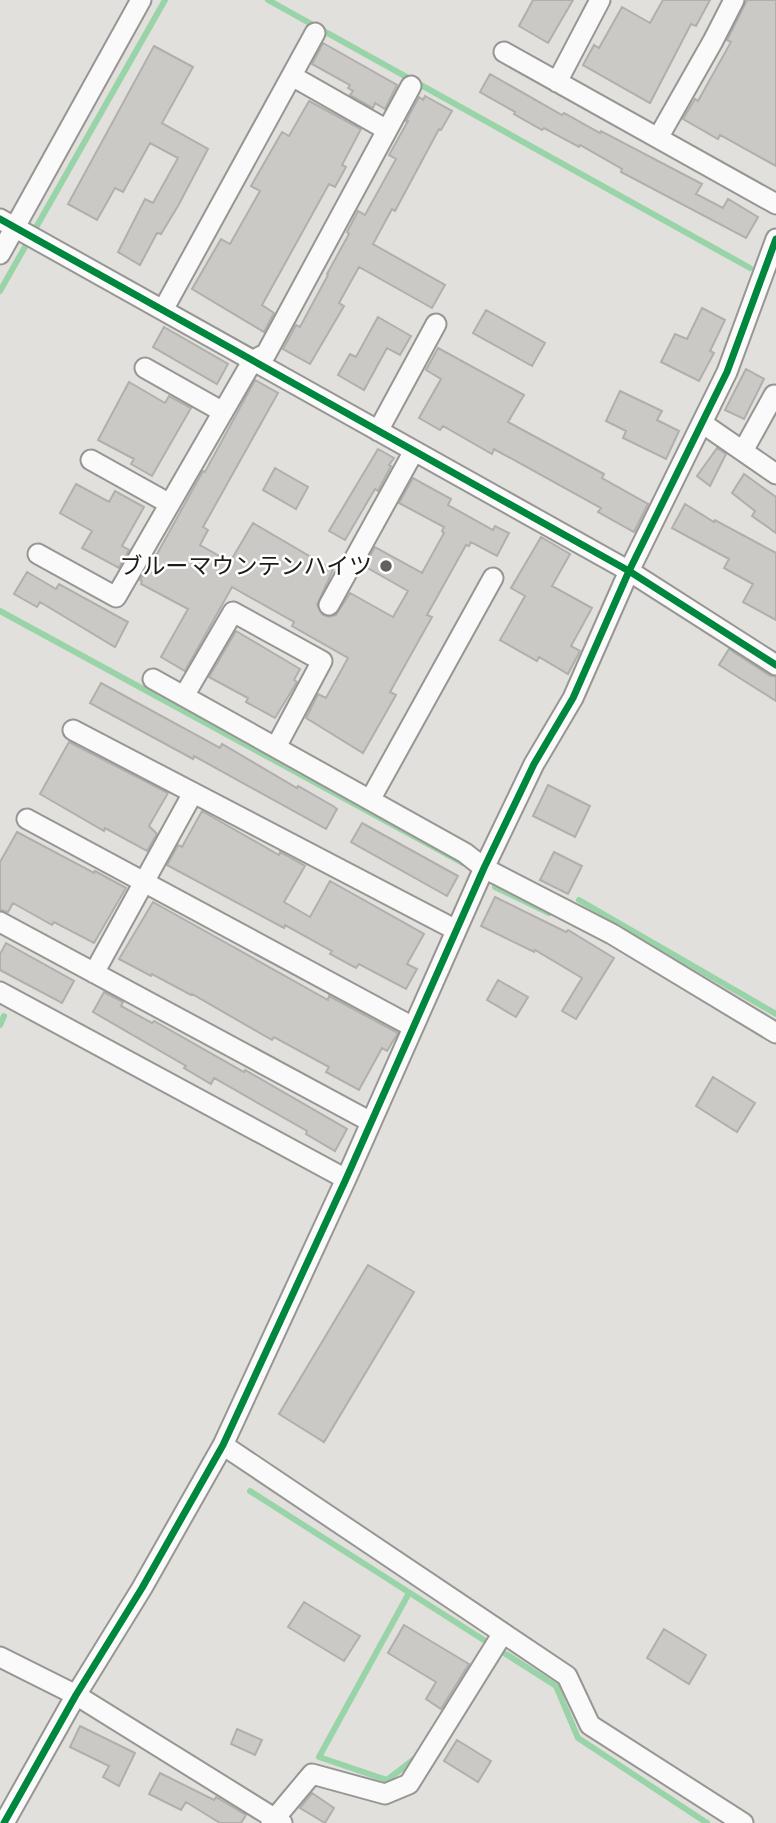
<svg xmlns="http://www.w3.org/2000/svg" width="776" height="1823" font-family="'Noto Serif','Noto Sans JP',serif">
  <rect width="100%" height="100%" fill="#e1e0dc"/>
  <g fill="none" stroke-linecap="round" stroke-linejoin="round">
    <path stroke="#99d4a8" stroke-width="6" d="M 268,0 L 750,268
      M 0,291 L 165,0
      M 0,611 L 463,863
      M 495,887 L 549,913
      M 579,900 L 776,1014
      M 0,1025 L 4,1016
      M 250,1491 L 556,1686 L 578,1738 L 707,1823
      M 409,1593 L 319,1757 L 387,1780 L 417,1757"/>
  </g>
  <path fill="#cbc9c6" stroke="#b1afac" stroke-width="2" d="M 533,0 L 573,0 L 548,43 L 519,26 Z
    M 663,0 L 710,0 L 696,26 L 691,24 L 650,103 L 583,65 L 594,45 L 599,48 L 622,7 L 650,23 Z
    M 747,0 L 776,0 L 776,166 L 720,135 L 718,139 L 683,119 L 695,99 L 698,101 L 731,42 L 727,40 Z
    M 323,43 L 397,85 L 385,109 L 375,103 L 373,108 L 350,95 L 353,91 L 348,88 L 350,85 L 312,64 Z
    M 154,46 L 193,67 L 162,123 L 208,149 L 178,206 L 161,234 L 157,233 L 140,265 L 118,252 L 145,199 L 153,203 L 178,158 L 150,143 L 123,192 L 115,188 L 97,220 L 68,204 Z
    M 490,74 L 562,115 L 564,113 L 600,133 L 601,131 L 702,184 L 696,194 L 723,208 L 728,199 L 758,217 L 746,238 L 621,172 L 622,169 L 580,145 L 579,147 L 544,128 L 542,130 L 514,114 L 515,112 L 480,92 Z
    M 425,96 L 452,111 L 441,130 L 439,129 L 395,211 L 392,209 L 373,244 L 445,285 L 432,308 L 359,267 L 339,303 L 344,306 L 310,364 L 283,349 L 296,325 L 300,327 L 328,275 L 327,274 L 349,234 L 347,232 L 358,211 L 365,215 L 396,159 L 389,155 L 408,121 L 406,121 L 419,97 L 423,100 Z
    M 309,101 L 361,129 L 342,165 L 346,167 L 335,187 L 329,184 L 262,305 L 274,313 L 264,332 L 192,289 L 221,239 L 230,244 L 260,191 L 251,186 L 282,132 L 289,136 Z
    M 702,308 L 725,320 L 710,351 L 714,353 L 699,381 L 661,362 L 675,334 L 687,339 Z
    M 486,310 L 545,343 L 532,366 L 473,333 Z
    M 378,317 L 411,336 L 400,355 L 387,348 L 364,390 L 338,375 L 350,354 L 356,357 Z
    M 164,327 L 228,364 L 217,384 L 153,347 Z
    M 438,348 L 524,395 L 508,422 L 604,474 L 602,478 L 648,504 L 634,532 L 598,512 L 601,508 L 494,449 L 492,454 L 443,426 L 440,430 L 419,418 L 441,379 L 426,370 Z
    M 746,369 L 764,379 L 744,419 L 725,410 Z
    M 255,380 L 278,393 L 203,527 L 208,530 L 200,545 L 230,562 L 253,523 L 333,570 L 317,605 L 323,615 L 329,617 L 336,615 L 350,593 L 393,617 L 408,591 L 364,566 L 375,547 L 422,573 L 444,533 L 442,531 L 444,527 L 399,503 L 413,478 L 451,499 L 448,505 L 493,530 L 495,526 L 509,533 L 497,556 L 471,542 L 469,546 L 466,545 L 427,615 L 432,617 L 390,692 L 396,695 L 363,753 L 306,718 L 318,694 L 326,698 L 348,658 L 292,626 L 294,622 L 232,587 L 185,671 L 161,657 L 188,609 L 141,584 L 142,581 L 140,580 L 151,562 L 152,563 L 203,471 L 205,472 Z
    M 129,382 L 165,403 L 169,396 L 191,408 L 152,476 L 131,464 L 134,459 L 98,440 Z
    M 620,391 L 662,411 L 657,420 L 679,431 L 666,459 L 623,438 L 626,431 L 606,421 Z
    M 717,448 L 726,454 L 710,486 L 697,476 Z
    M 378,449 L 394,458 L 389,465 L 391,466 L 378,491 L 375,489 L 345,540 L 329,531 Z
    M 275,468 L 308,487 L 296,509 L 263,490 Z
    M 744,474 L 776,497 L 776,533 L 752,516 L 755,511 L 732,493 Z
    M 76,484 L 109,502 L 115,491 L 144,507 L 122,546 L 129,550 L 119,568 L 82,548 L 92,531 L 60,513 Z
    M 685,504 L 714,522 L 715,520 L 776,553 L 776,620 L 743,602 L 753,584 L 724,568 L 729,559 L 672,528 Z
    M 541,537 L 570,554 L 552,586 L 592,608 L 571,646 L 580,651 L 568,674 L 539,657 L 537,661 L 500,640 L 525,596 L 511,588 Z
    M 27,572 L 56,589 L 59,584 L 128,622 L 115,647 L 40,602 L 37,607 L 14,594 Z
    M 236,631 L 300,669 L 294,680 L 297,682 L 275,718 L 246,702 L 248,698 L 209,677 Z
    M 729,649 L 769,675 L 776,677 L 776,701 L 719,665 Z
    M 101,683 L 220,748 L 222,744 L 297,788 L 298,786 L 333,806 L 337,809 L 326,829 L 194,756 L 193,759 L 90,703 Z
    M 69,742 L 168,793 L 149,826 L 157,834 L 147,851 L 105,828 L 104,831 L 40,794 Z
    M 548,785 L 590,806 L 575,837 L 533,816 Z
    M 202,811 L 279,855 L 280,852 L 305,866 L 284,902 L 310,917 L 330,881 L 424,934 L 407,964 L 417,969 L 406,989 L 359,964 L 356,968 L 330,954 L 332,951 L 285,925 L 284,928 L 167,865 L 178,845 L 182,847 Z
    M 362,823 L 458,876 L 447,896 L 351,842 Z
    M 17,832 L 94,873 L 95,871 L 126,888 L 94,943 L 54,922 L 52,925 L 13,903 L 8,912 L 0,910 L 0,862 Z
    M 554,852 L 582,866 L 568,894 L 540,880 Z
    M 495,897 L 566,932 L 568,930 L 614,958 L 576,1019 L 562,1011 L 582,978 L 535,950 L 534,952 L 481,926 Z
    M 153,902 L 328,1000 L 329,996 L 398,1033 L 387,1051 L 382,1048 L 359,1090 L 326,1072 L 329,1067 L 274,1037 L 272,1040 L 192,994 L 191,995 L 152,974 L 151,976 L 119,959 Z
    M 6,943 L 74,981 L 62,1003 L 0,970 L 0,954 Z
    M 498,980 L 528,997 L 516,1017 L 487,1000 Z
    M 104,992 L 123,1002 L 121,1006 L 152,1023 L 154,1021 L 244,1072 L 245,1070 L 347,1129 L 335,1151 L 306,1134 L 307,1131 L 214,1078 L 211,1084 L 184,1068 L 186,1066 L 93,1012 Z
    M 713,1077 L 755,1103 L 737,1132 L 696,1106 Z
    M 368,1265 L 414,1292 L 324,1442 L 279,1414 Z
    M 304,1602 L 360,1636 L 344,1661 L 288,1627 Z
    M 404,1625 L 469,1664 L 441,1709 L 426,1699 L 436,1682 L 388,1653 Z
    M 664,1629 L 706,1655 L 689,1684 L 647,1658 Z
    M 80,1726 L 135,1753 L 119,1786 L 103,1777 L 109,1766 L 70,1747 Z
    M 237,1729 L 262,1740 L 255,1755 L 231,1744 Z
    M 457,1740 L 491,1761 L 478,1782 L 444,1761 Z
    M 160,1773 L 214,1800 L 216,1797 L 246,1815 L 241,1823 L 220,1823 L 186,1802 L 181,1810 L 149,1794 Z
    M 312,1793 L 334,1808 L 325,1823 L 300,1808 Z"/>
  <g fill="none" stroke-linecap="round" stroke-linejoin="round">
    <defs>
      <path id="street" d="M 504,52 L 776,204
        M 292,76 L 387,130
        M 557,82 L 600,0
        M 658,138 L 713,41 L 734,0
        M 0,219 L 629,571 L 776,665
        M 0,254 L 141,0
        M 163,310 L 315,33
        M 145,368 L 223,412
        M 702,423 L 776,474
        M 378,431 L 436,324
        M 743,451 L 774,395 L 776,396
        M 91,460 L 170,504
        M 38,554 L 116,597 L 253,360 L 266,354 L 411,86
        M 329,605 L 414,451
        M 153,679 L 465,853 L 484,868 L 612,934 L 776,1033
        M 184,696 L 233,612 L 322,661 L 276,747
        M 73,730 L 456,930
        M 370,800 L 493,578
        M 27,819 L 413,1027
        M 0,922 L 371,1122
        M 94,973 L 193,793
        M 0,992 L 346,1179
        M 223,1445 L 567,1676 L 590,1725 L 743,1823
        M 0,1657 L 76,1695 L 282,1823
        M 4,1823 L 76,1695 L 142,1588 L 223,1445 L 346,1179 L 484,868 L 534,764 L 573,698 L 629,571 L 727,372 L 776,239
        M 271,1823 L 312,1774 L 385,1794 L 409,1784 L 503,1633"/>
    </defs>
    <use href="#street" stroke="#979693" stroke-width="23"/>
    <use href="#street" stroke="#fafafa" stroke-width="19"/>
    <defs>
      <path id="cycleway" d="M 0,219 L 629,571 L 776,665
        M 4,1823 L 76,1695 L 142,1588 L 223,1445 L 346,1179 L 484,868 L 534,764 L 573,698 L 629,571 L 727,372 L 776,239"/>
    </defs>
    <use href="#cycleway" stroke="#fff" stroke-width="11"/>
    <use href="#cycleway" stroke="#00873e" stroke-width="7"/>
  </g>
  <circle fill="#62615d" stroke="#fff" stroke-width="2.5" cx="386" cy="566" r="7"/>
  <g text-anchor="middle" stroke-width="5" stroke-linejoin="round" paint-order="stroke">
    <g font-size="23" fill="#1d1c19" stroke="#fff" text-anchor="end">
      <text x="372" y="574">ブルーマウンテンハイツ</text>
    </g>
  </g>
</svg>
